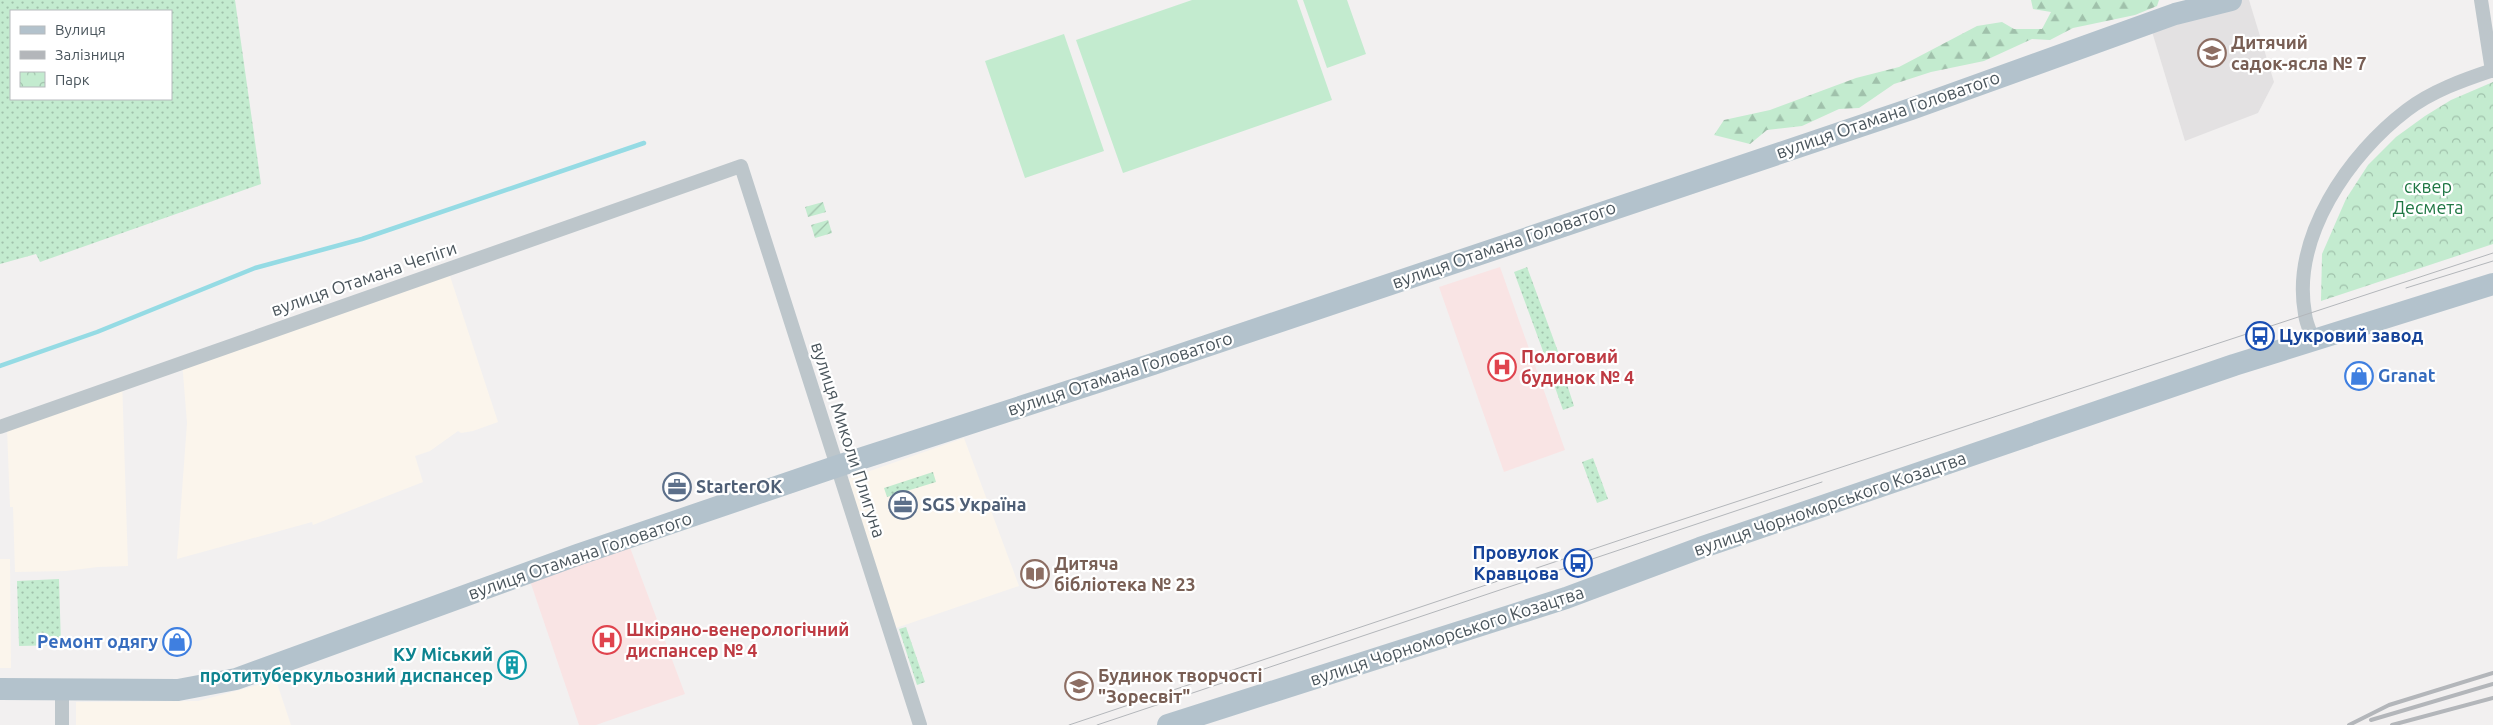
<svg xmlns="http://www.w3.org/2000/svg" width="2493" height="725" font-family="Ubuntu,sans-serif">
  <defs>
    <pattern id="grass-dots" width="8" height="8" patternUnits="userSpaceOnUse" patternTransform="scale(1.25)"><rect width="8" height="8" fill="#c3ebcf"/><path d="M2 2h.1M6 6h.1" fill="none" stroke="#a0c1ab" stroke-width="1.8" stroke-linecap="round"/></pattern>
    <pattern id="forest-firs" width="22" height="20" patternUnits="userSpaceOnUse" patternTransform="scale(1.25)"><rect width="22" height="20" fill="#c3ebcf"/><path d="M5 1l3.5 6h-7zM16 11l3.5 6h-7z" fill="#a0c1ab"/></pattern>
    <pattern id="park-crowns" width="20" height="18" patternUnits="userSpaceOnUse" patternTransform="scale(1.25)"><rect width="20" height="18" fill="#c3ebcf"/><path d="M2 6a3 3 0 1 1 6 0M12 15a3 3 0 1 1 6 0" fill="none" stroke="#a0c1ab"/></pattern>
    <pattern id="garden-furrows" width="10" height="10" patternUnits="userSpaceOnUse" patternTransform="scale(1.25)"><rect width="10" height="10" fill="#c3ebcf"/><path d="M-1 1l2-2M0 10L10 0M9 11l2-2" fill="none" stroke="#a0c1ab"/></pattern>
  </defs>
  <rect width="100%" height="100%" fill="#f2f0f0"/>
  <path fill="#fbf5ec" d="M 446,264 L 498,422 L 473,431 L 461,433 L 458,431 L 430,451 L 415,456 L 423,482 L 313,525 L 312,522 L 177,559 L 187,423 L 182,361 Z
    M 122,379 L 128,566 L 98,567 L 66,571 L 15,572 L 13,507 L 10,507 L 7,428 Z
    M 964,438 L 1019,586 L 896,628 L 847,479 Z
    M 0,559 L 10,559 L 11,668 L 0,668 Z
    M 276,680 L 291,725 L 76,725 L 76,702 L 198,701 Z"/>
  <path fill="#e3e1e2" d="M 2238,0 L 2249,0 L 2274,82 L 2258,113 L 2185,141 L 2150,25 Z"/>
  <path fill="#f9e4e4" d="M 1500,267 L 1565,450 L 1504,472 L 1439,287 Z
    M 628,542 L 685,694 L 596,725 L 579,725 L 528,575 Z"/>
  <path fill="url(#grass-dots)" fill-rule="evenodd" d="M 0,0 L 235,0 L 261,184 L 40,262 L 36,254 L 0,264 ZM 11,11 L 171,11 L 171,99 L 11,99 Z
    M 1527,267 L 1560,357 L 1547,362 L 1514,272 Z
    M 1563,372 L 1574,406 L 1563,410 L 1551,376 Z
    M 1593,458 L 1608,499 L 1597,503 L 1582,462 Z
    M 933,472 L 936,482 L 887,497 L 884,488 Z
    M 59,579 L 61,645 L 19,646 L 17,581 Z
    M 906,627 L 925,682 L 917,685 L 899,629 Z"/>
  <path fill="url(#forest-firs)" d="M 2031,0 L 2159,0 L 2157,6 L 2135,15 L 2073,28 L 2050,40 L 2032,39 L 1984,61 L 1931,72 L 1894,84 L 1859,108 L 1839,109 L 1802,126 L 1767,130 L 1750,144 L 1714,135 L 1724,120 L 1770,110 L 1856,78 L 1899,67 L 1977,26 L 2002,22 L 2014,29 L 2042,29 L 2051,12 L 2033,9 Z"/>
  <path fill="url(#park-crowns)" d="M 2493,82 L 2493,244 L 2321,301 L 2322,254 L 2346,199 L 2368,165 L 2396,137 L 2425,116 L 2451,100 Z"/>
  <path fill="url(#garden-furrows)" d="M 823,202 L 826,212 L 808,217 L 805,207 Z
    M 828,220 L 832,233 L 815,238 L 811,225 Z"/>
  <path fill="#c3ebcf" d="M 1192,0 L 1297,0 L 1332,100 L 1123,173 L 1076,40 Z
    M 1303,0 L 1347,0 L 1366,54 L 1327,68 Z
    M 1064,34 L 1104,151 L 1025,178 L 985,61 Z"/>
  <g fill="none" stroke-linecap="round" stroke-linejoin="round">
    <path stroke="#95dbe4" stroke-width="4.5" d="M 0,366 L 97,332 L 255,268 L 362,239 L 644,143"/>
    <path stroke="#bdc6cb" stroke-width="14" d="M 2481,0 L 2492,71
      M 2313,339 C 2310,331 2306,323 2305,314 C 2291,237 2349,154 2407,110 C 2432,91 2463,80 2493,70
      M 0,427 L 741,166 L 920,725
      M 62,725 L 62,688"/>
    <path stroke="#b3c2cc" stroke-width="22" d="M 0,689 L 178,690 L 236,679 L 577,555 L 838,466 L 1153,364 L 1911,109 L 2175,14 L 2231,0
      M 1168,725 L 1566,598 L 1700,548 L 2234,365 L 2493,284"/>
    <path stroke="#b3b6ba" stroke-width="1" d="M 2406,288 L 2493,261
      M 1069,725 L 1632,536 L 2493,253
      M 1097,725 L 1822,482"/>
    <path stroke="#b3b6ba" stroke-width="4" d="M 2371,720 L 2493,684
      M 2349,725 L 2389,705 L 2493,673
      M 2392,725 L 2493,698"/>
  </g>
  <defs>
    <symbol id="school-ring" viewBox="-11 -11 22 22"><circle r="9.5" fill="#fff" stroke="#8d6e63" stroke-width="1.5"/><path d="M0-5L7-2L0 1L-7-2ZM-4 1L0 2.5L4 1V4Q0 6-4 4Z" fill="#8d6e63"/></symbol>
    <symbol id="bus-ring" viewBox="-11 -11 22 22"><circle r="9.5" fill="#fff" stroke="#1a4fb4" stroke-width="1.5"/><path d="M-5-6H5V4H4V6H2V4H-2V6H-4V4H-5ZM-3.5-4V0h7V-4ZM-3.5 1.2v1.5H-2V1.2ZM2 1.2v1.5H3.5V1.2Z" fill="#1a4fb4"/></symbol>
    <symbol id="hospital-ring" viewBox="-11 -11 22 22"><circle r="9.5" fill="#fff" stroke="#e0444e" stroke-width="1.5"/><path d="M-5-5h3v3.5h4V-5h3V5h-3V1.5h-4V5h-3Z" fill="#e0444e"/></symbol>
    <symbol id="shop-ring" viewBox="-11 -11 22 22"><circle r="9.5" fill="#fff" stroke="#3f7fe0" stroke-width="1.5"/><path d="M-5-2.5h2.3a2.7 3.5 0 0 1 5.4 0H5L5.5 6h-11ZM-1.5-2.5h3a1.5 2.3 0 0 0-3 0Z" fill="#3f7fe0"/></symbol>
    <symbol id="office-ring" viewBox="-11 -11 22 22"><circle r="9.5" fill="#fff" stroke="#5c6f8a" stroke-width="1.5"/><path d="M-6-3h4V-5.5h4V-3h4V5H-6ZM-1-4.5V-3h2v-1.5ZM-6 0V1H6V0Z" fill="#5c6f8a"/></symbol>
    <symbol id="library-ring" viewBox="-11 -11 22 22"><circle r="9.5" fill="#fff" stroke="#8d6e63" stroke-width="1.5"/><path d="M-6-4Q-3-5.5-.7-3.5V5Q-3 3-6 4ZM6-4Q3-5.5 .7-3.5V5Q3 3 6 4Z" fill="#8d6e63"/></symbol>
    <symbol id="building-ring" viewBox="-11 -11 22 22"><circle r="9.5" fill="#fff" stroke="#0f9aa8" stroke-width="1.5"/><path d="M-4-6H4V6H1V3H-1V6H-4ZM-2.5-4.3h1.7v1.8h-1.7ZM.8-4.3h1.7v1.8H.8ZM-2.5-1h1.7V.8h-1.7ZM.8-1h1.7V.8H.8Z" fill="#0f9aa8"/></symbol>
  </defs>
  <g fill-rule="evenodd">
    <use href="#school-ring" x="2196" y="37" width="32" height="32"/>
    <use href="#bus-ring" x="2244" y="320" width="32" height="32"/>
    <use href="#hospital-ring" x="1486" y="351" width="32" height="32"/>
    <use href="#shop-ring" x="2343" y="360" width="32" height="32"/>
    <use href="#office-ring" x="661" y="471" width="32" height="32"/>
    <use href="#office-ring" x="887" y="489" width="32" height="32"/>
    <use href="#bus-ring" x="1562" y="547" width="32" height="32"/>
    <use href="#library-ring" x="1019" y="558" width="32" height="32"/>
    <use href="#hospital-ring" x="591" y="624" width="32" height="32"/>
    <use href="#shop-ring" x="161" y="626" width="32" height="32"/>
    <use href="#building-ring" x="496" y="649" width="32" height="32"/>
    <use href="#school-ring" x="1063" y="670" width="32" height="32"/>
  </g>
  <g text-anchor="middle" stroke-width="4.5" stroke-linejoin="round" paint-order="stroke">
    <g font-size="18" font-weight="bold" fill="#785e54" stroke="#fff" text-anchor="start">
      <text x="2231" y="49">Дитячий<tspan x="2231" dy="21">садок-ясла № 7</tspan></text>
      <text x="1054" y="570">Дитяча<tspan x="1054" dy="21">бібліотека № 23</tspan></text>
      <text x="1098" y="682">Будинок творчості<tspan x="1098" dy="21">"Зоресвіт"</tspan></text>
    </g>
    <g font-size="18" fill="#4a555c" stroke="#fff">
      <text transform="translate(1888 115) rotate(-19)" y="6">вулиця Отамана Головатого</text>
      <text transform="translate(1504 245) rotate(-19)" y="6">вулиця Отамана Головатого</text>
      <text transform="translate(364 279) rotate(-19)" y="6">вулиця Отамана Чепіги</text>
      <text transform="translate(1120 374) rotate(-18)" y="6">вулиця Отамана Головатого</text>
      <text transform="translate(848 440) rotate(72)" y="6">вулиця Миколи Плигуна</text>
      <text transform="translate(1830 504) rotate(-19)" y="6">вулиця Чорноморського Козацтва</text>
      <text transform="translate(580 556) rotate(-19)" y="6">вулиця Отамана Головатого</text>
      <text transform="translate(1447 636) rotate(-18)" y="6">вулиця Чорноморського Козацтва</text>
    </g>
    <g font-size="18" fill="#207744" stroke="#fff">
      <text x="2428" y="193">сквер<tspan x="2428" dy="21">Десмета</tspan></text>
    </g>
    <g font-size="18" font-weight="bold" fill="#164399" stroke="#fff" text-anchor="start">
      <text x="2279" y="342">Цукровий завод</text>
      <text x="1559" y="559" text-anchor="end">Провулок<tspan x="1559" dy="21">Кравцова</tspan></text>
    </g>
    <g font-size="18" font-weight="bold" fill="#be3a42" stroke="#fff" text-anchor="start">
      <text x="1521" y="363">Пологовий<tspan x="1521" dy="21">будинок № 4</tspan></text>
      <text x="626" y="636">Шкіряно-венерологічний<tspan x="626" dy="21">диспансер № 4</tspan></text>
    </g>
    <g font-size="18" font-weight="bold" fill="#366cbe" stroke="#fff" text-anchor="start">
      <text x="2378" y="382">Granat</text>
      <text x="158" y="648" text-anchor="end">Ремонт одягу</text>
    </g>
    <g font-size="18" font-weight="bold" fill="#4e5e75" stroke="#fff" text-anchor="start">
      <text x="696" y="493">StarterOK</text>
      <text x="922" y="511">SGS Україна</text>
    </g>
    <g font-size="18" font-weight="bold" fill="#0d838f" stroke="#fff" text-anchor="end">
      <text x="493" y="661">КУ Міський<tspan x="493" dy="21">протитуберкульозний диспансер</tspan></text>
    </g>
  </g>
  <rect x="10" y="10" width="162" height="90" fill="#ffffff" stroke="#b7bbbe"/>
  <rect x="20" y="26" width="25" height="8" fill="#b3c2cc" stroke="#b7bbbe"/>
  <text x="55" y="35" font-size="15" fill="#4a555c">Вулиця</text>
  <rect x="20" y="51" width="25" height="8" fill="#b3b6ba" stroke="#b7bbbe"/>
  <text x="55" y="60" font-size="15" fill="#4a555c">Залізниця</text>
  <rect x="20" y="72" width="25" height="15" fill="url(#park-crowns)" stroke="#b7bbbe"/>
  <text x="55" y="85" font-size="15" fill="#4a555c">Парк</text>
</svg>
